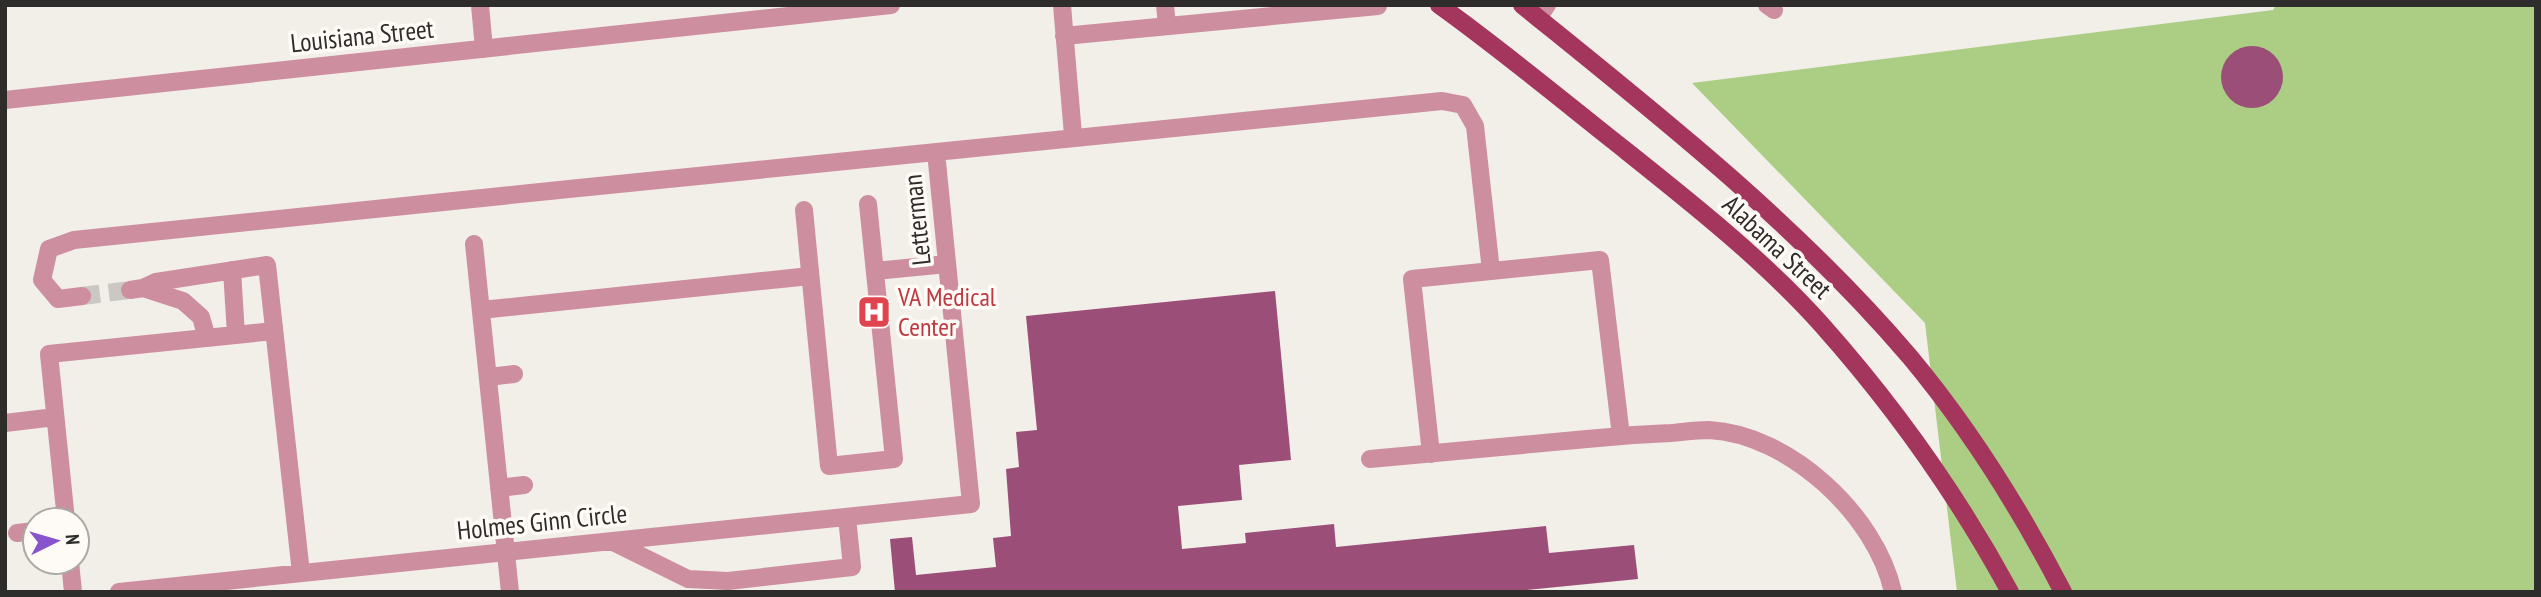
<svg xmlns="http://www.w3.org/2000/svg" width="2541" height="597" font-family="'PT Sans Narrow',sans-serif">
  <rect width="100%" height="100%" fill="#f2eee8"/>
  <path fill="#abce84" d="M 2276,5 L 2536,5 L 2536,592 L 1957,592 L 1925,323 L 1692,83 L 2273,10 Z"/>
  <path fill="#9b4e78" d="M2221 77a31 31 0 1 1 62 0a31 31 0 1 1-62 0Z
    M 1275,291 L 1291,460 L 1239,465 L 1242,500 L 1178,506 L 1182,549 L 1246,543 L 1245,533 L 1334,524 L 1336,547 L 1546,526 L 1549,553 L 1634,545 L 1638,579 L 1505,592 L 895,592 L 890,539 L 912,537 L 916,575 L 996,567 L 993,538 L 1011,536 L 1006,469 L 1019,467 L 1016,432 L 1037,430 L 1026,316 Z"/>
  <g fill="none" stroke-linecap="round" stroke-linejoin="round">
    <path stroke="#cbc7c2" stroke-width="18" stroke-dasharray="18 9" stroke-linecap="butt" d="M 82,296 L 130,290"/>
    <path stroke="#cd8e9f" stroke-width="18" d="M 480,5 L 484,49
      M 1062,5 L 1073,135
      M 1165,5 L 1167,26
      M 1767,5 L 1774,10
      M 1538,18 L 1547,5
      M 1064,36 L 1378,6
      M 5,100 L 891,5
      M 804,210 L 829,466 L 894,459 L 868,204
      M 474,244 L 510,592
      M 232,270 L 236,335
      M 875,271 L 947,264
      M 143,288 L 183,301 L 201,317 L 207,338
      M 130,290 L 143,288 L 156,282 L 267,265 L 301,573
      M 82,296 L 58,299 L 42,280 L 49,249 L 74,240 C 530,194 986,144 1442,101 L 1463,105 L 1475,126 L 1491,271
      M 481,310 L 810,276
      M 488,377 L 514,374
      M 5,423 L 55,417
      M 1431,454 L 1412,279 L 1600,260 L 1621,436
      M 1370,459 C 1442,453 1514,446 1587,439 C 1615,436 1643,434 1671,433 C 1683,432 1696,430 1709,430 C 1789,434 1876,515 1893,592
      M 499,488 L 524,485
      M 66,520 L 49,354 L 274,331
      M 17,533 L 35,531
      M 611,541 L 688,579 L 728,581 L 852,567 L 847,517
      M 70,562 L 73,592
      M 119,592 L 971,504 L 936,152"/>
    <path stroke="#a4365e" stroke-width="18" d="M 1439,5 C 1499,48 1557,96 1615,142 C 1684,197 1762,258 1821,324 C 1894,406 1958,496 2010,592
      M 1522,5 C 1658,115 1796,223 1910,357 C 1970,429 2020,509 2063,592"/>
  </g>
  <defs>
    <symbol id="hospital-square" viewBox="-11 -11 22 22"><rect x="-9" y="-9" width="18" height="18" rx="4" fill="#e0444e" stroke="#fefbf6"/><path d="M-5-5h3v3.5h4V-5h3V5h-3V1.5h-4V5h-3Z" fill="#fff"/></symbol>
  </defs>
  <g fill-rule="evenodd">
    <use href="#hospital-square" x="855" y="293" width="38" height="38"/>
  </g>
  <g text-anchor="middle" stroke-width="7" stroke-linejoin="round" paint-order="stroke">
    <g font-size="26" fill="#2e2d2b" stroke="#fefbf6">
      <text transform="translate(362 36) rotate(-6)" y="9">Louisiana Street</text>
      <text transform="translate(917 220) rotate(-96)" y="9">Letterman</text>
      <text transform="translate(1777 247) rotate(43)" y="9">Alabama Street</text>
      <text transform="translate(542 522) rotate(-6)" y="9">Holmes Ginn Circle</text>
    </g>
    <g font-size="26" fill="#be3a42" stroke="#fefbf6" text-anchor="start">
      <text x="898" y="306">VA Medical<tspan x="898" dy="30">Center</tspan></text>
    </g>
  </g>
  <rect width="2541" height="597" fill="none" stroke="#2e2d2b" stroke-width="14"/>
  <g transform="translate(56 541) rotate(85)"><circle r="33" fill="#fefbf6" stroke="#aba9a5" stroke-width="2"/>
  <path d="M0-5L12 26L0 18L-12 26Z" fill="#8754cd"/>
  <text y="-10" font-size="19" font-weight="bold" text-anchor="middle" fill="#2e2d2b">N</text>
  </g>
</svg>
